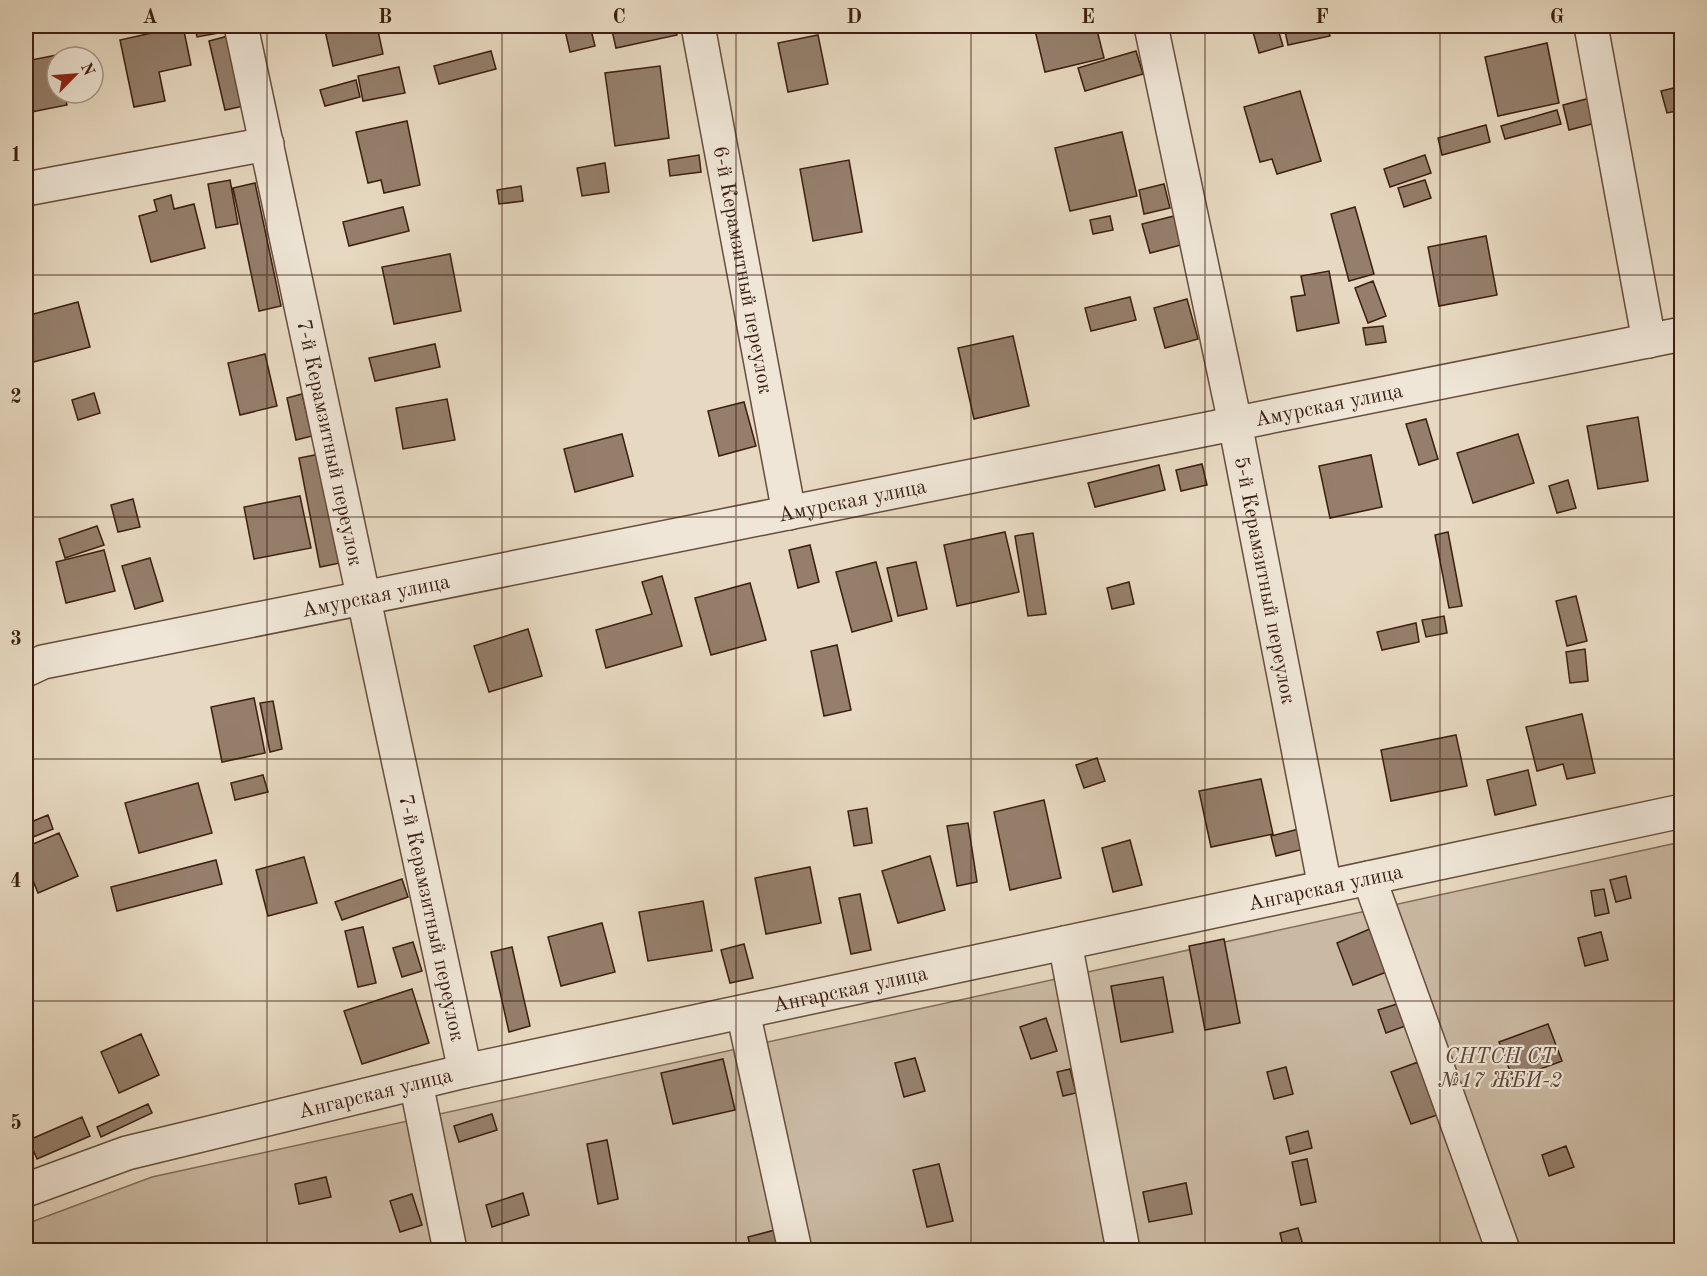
<svg xmlns="http://www.w3.org/2000/svg" width="1707" height="1276" font-family="'Old Standard TT',serif">
  <rect width="100%" height="100%" fill="#e7d9c1"/>
  <filter id="stains"><feTurbulence type="fractalNoise" baseFrequency=".00333" numOctaves="4"/><feColorMatrix values="0 0 0 0 .2 0 0 0 0 .09 0 0 0 0 .02 0 0 0 .5 -.17"/></filter>
  <radialGradient id="worn" r=".72"><stop offset=".6" stop-color="#630" stop-opacity="0"/><stop offset="1" stop-color="#630" stop-opacity=".3"/></radialGradient>
  <path fill="#cab9a3" stroke="#836c5a" stroke-width="1.5" d="M 1681,842 L 1681,1250 L 26,1250 L 26,1224 L 152,1177 Z"/>
  <path fill="#957f6c" stroke="#3c1e10" stroke-width="1.5" d="M 183,26 L 191,65 L 159,72 L 165,101 L 134,107 L 120,40 Z
    M 195,26 L 228,26 L 230,31 L 197,37 Z
    M 324,26 L 377,26 L 383,54 L 333,66 Z
    M 564,26 L 590,26 L 595,46 L 570,52 Z
    M 611,26 L 675,26 L 677,35 L 616,48 Z
    M 1034,26 L 1096,26 L 1104,58 L 1045,72 Z
    M 1277,26 L 1283,46 L 1259,53 L 1253,32 Z
    M 1284,26 L 1327,26 L 1330,36 L 1288,45 Z
    M 1672,26 L 1682,26 L 1682,51 L 1677,52 Z
    M 818,35 L 828,84 L 788,92 L 778,43 Z
    M 228,36 L 244,106 L 225,110 L 209,41 Z
    M 1547,43 L 1559,103 L 1498,116 L 1485,57 Z
    M 491,51 L 496,69 L 439,84 L 434,66 Z
    M 1136,51 L 1143,74 L 1085,91 L 1078,68 Z
    M 57,55 L 57,93 L 64,93 L 67,105 L 26,113 L 26,61 Z
    M 660,66 L 669,138 L 615,146 L 605,73 Z
    M 399,67 L 405,93 L 363,101 L 358,76 Z
    M 356,80 L 360,97 L 325,106 L 320,90 Z
    M 1682,86 L 1682,110 L 1667,113 L 1661,91 Z
    M 1300,91 L 1321,161 L 1277,174 L 1272,159 L 1260,162 L 1244,107 Z
    M 1590,98 L 1596,123 L 1569,130 L 1563,105 Z
    M 1557,110 L 1561,124 L 1505,139 L 1501,126 Z
    M 407,121 L 420,185 L 384,193 L 381,180 L 368,183 L 356,132 Z
    M 1486,125 L 1490,142 L 1442,155 L 1438,138 Z
    M 1122,132 L 1137,196 L 1070,211 L 1055,148 Z
    M 699,155 L 701,172 L 670,176 L 668,160 Z
    M 1425,155 L 1431,173 L 1390,187 L 1384,169 Z
    M 849,160 L 862,232 L 813,241 L 800,169 Z
    M 605,163 L 609,192 L 582,196 L 577,168 Z
    M 230,180 L 238,224 L 216,228 L 208,184 Z
    M 1425,180 L 1431,198 L 1404,207 L 1398,188 Z
    M 255,183 L 281,306 L 259,311 L 233,188 Z
    M 1164,184 L 1170,208 L 1144,214 L 1139,190 Z
    M 521,186 L 523,201 L 499,204 L 497,190 Z
    M 171,195 L 174,209 L 194,204 L 205,248 L 151,262 L 139,216 L 157,211 L 154,200 Z
    M 403,207 L 409,231 L 349,246 L 343,222 Z
    M 1355,207 L 1374,274 L 1349,281 L 1331,214 Z
    M 1110,216 L 1113,230 L 1093,234 L 1090,220 Z
    M 1174,216 L 1181,245 L 1150,253 L 1142,224 Z
    M 1486,236 L 1497,295 L 1439,306 L 1428,247 Z
    M 450,254 L 461,311 L 394,324 L 382,267 Z
    M 1329,271 L 1339,323 L 1297,331 L 1291,297 L 1305,295 L 1301,276 Z
    M 1373,281 L 1386,316 L 1368,323 L 1355,288 Z
    M 1130,297 L 1136,320 L 1091,331 L 1085,308 Z
    M 1187,299 L 1198,339 L 1165,348 L 1154,308 Z
    M 78,302 L 90,347 L 26,364 L 26,316 Z
    M 1383,326 L 1386,342 L 1366,345 L 1363,328 Z
    M 1013,336 L 1029,406 L 974,419 L 958,348 Z
    M 435,344 L 440,367 L 375,381 L 369,358 Z
    M 265,354 L 277,406 L 240,415 L 228,363 Z
    M 1682,383 L 1682,426 L 1676,384 Z
    M 94,393 L 100,413 L 78,420 L 72,400 Z
    M 302,394 L 312,436 L 296,440 L 287,398 Z
    M 447,399 L 455,440 L 403,449 L 396,408 Z
    M 744,402 L 756,446 L 719,456 L 708,411 Z
    M 1638,417 L 1648,481 L 1598,489 L 1587,426 Z
    M 1426,419 L 1438,459 L 1419,465 L 1406,424 Z
    M 622,434 L 633,476 L 575,492 L 564,449 Z
    M 1518,434 L 1534,483 L 1473,503 L 1457,453 Z
    M 320,454 L 340,563 L 320,567 L 299,458 Z
    M 1371,455 L 1382,507 L 1330,518 L 1319,466 Z
    M 1202,464 L 1207,485 L 1181,491 L 1176,470 Z
    M 1159,465 L 1165,490 L 1095,507 L 1088,483 Z
    M 1568,480 L 1576,508 L 1557,513 L 1549,486 Z
    M 300,496 L 311,548 L 254,559 L 244,507 Z
    M 133,499 L 140,527 L 118,532 L 111,505 Z
    M 97,526 L 104,545 L 65,558 L 59,539 Z
    M 1005,532 L 1019,592 L 957,606 L 944,545 Z
    M 1448,532 L 1462,606 L 1449,608 L 1435,535 Z
    M 1033,533 L 1046,614 L 1028,616 L 1015,536 Z
    M 810,545 L 819,582 L 798,588 L 789,550 Z
    M 104,550 L 115,591 L 66,603 L 56,562 Z
    M 150,558 L 163,601 L 135,609 L 122,566 Z
    M 876,562 L 892,621 L 852,632 L 836,572 Z
    M 916,562 L 927,609 L 898,616 L 887,568 Z
    M 662,576 L 682,646 L 606,668 L 596,630 L 652,614 L 642,582 Z
    M 1129,582 L 1134,604 L 1112,609 L 1107,588 Z
    M 750,583 L 766,640 L 711,655 L 695,598 Z
    M 1576,596 L 1587,641 L 1567,646 L 1556,601 Z
    M 1444,616 L 1447,633 L 1426,637 L 1422,620 Z
    M 1416,623 L 1419,642 L 1382,650 L 1377,632 Z
    M 528,629 L 542,676 L 489,692 L 474,646 Z
    M 837,645 L 851,710 L 824,716 L 811,651 Z
    M 1585,649 L 1588,681 L 1570,683 L 1566,652 Z
    M 254,698 L 265,753 L 222,762 L 211,707 Z
    M 273,701 L 282,749 L 270,752 L 260,703 Z
    M 1582,714 L 1595,773 L 1567,779 L 1563,764 L 1537,771 L 1526,727 Z
    M 1456,735 L 1467,786 L 1391,801 L 1381,750 Z
    M 1097,758 L 1105,781 L 1084,788 L 1076,765 Z
    M 1528,770 L 1536,805 L 1495,815 L 1487,780 Z
    M 263,775 L 268,792 L 235,800 L 231,783 Z
    M 1261,779 L 1273,834 L 1211,847 L 1199,791 Z
    M 198,783 L 212,833 L 139,853 L 125,803 Z
    M 1044,800 L 1061,878 L 1010,890 L 994,812 Z
    M 867,808 L 872,843 L 854,846 L 848,811 Z
    M 48,815 L 53,829 L 26,840 L 26,824 Z
    M 968,823 L 977,882 L 957,886 L 947,826 Z
    M 1299,829 L 1304,849 L 1276,856 L 1271,836 Z
    M 59,833 L 78,876 L 38,893 L 26,863 L 26,847 Z
    M 1130,840 L 1142,885 L 1113,892 L 1102,848 Z
    M 930,856 L 945,910 L 898,923 L 882,871 Z
    M 304,857 L 317,903 L 268,916 L 256,870 Z
    M 216,860 L 222,884 L 117,911 L 111,887 Z
    M 810,867 L 821,923 L 766,934 L 755,878 Z
    M 1626,876 L 1631,898 L 1616,902 L 1610,880 Z
    M 402,879 L 408,897 L 342,920 L 335,902 Z
    M 1604,889 L 1609,913 L 1595,916 L 1591,891 Z
    M 860,894 L 871,950 L 851,954 L 839,898 Z
    M 703,901 L 712,951 L 648,961 L 639,912 Z
    M 602,923 L 615,972 L 561,986 L 548,937 Z
    M 363,927 L 376,983 L 358,987 L 345,931 Z
    M 1372,928 L 1389,971 L 1353,985 L 1337,943 Z
    M 1601,932 L 1608,960 L 1585,966 L 1578,938 Z
    M 1224,939 L 1240,1023 L 1205,1030 L 1189,946 Z
    M 413,942 L 422,971 L 402,977 L 393,948 Z
    M 744,944 L 753,978 L 730,983 L 721,950 Z
    M 512,947 L 530,1026 L 509,1032 L 491,952 Z
    M 1163,977 L 1173,1032 L 1121,1042 L 1111,986 Z
    M 412,989 L 429,1043 L 362,1064 L 344,1011 Z
    M 1397,1004 L 1405,1026 L 1386,1033 L 1378,1010 Z
    M 1046,1018 L 1057,1051 L 1031,1059 L 1020,1027 Z
    M 1548,1024 L 1562,1061 L 1513,1079 L 1499,1042 Z
    M 141,1034 L 159,1075 L 119,1093 L 101,1052 Z
    M 915,1058 L 925,1091 L 904,1097 L 895,1063 Z
    M 723,1059 L 735,1110 L 673,1124 L 661,1073 Z
    M 1418,1062 L 1437,1115 L 1411,1124 L 1391,1072 Z
    M 1286,1067 L 1293,1094 L 1274,1099 L 1267,1072 Z
    M 1070,1069 L 1076,1093 L 1063,1096 L 1057,1072 Z
    M 148,1104 L 152,1113 L 101,1137 L 97,1127 Z
    M 492,1114 L 497,1130 L 459,1142 L 454,1126 Z
    M 82,1117 L 90,1136 L 37,1159 L 29,1140 Z
    M 1308,1131 L 1312,1148 L 1290,1154 L 1286,1137 Z
    M 607,1140 L 618,1199 L 598,1204 L 587,1144 Z
    M 1566,1146 L 1574,1167 L 1549,1176 L 1542,1155 Z
    M 1307,1159 L 1316,1202 L 1301,1205 L 1292,1162 Z
    M 939,1164 L 953,1221 L 927,1227 L 913,1170 Z
    M 326,1177 L 331,1197 L 299,1204 L 295,1184 Z
    M 1186,1183 L 1192,1214 L 1149,1222 L 1143,1192 Z
    M 523,1193 L 529,1215 L 492,1227 L 486,1205 Z
    M 412,1194 L 422,1225 L 400,1232 L 390,1201 Z
    M 1298,1228 L 1303,1245 L 1284,1250 L 1280,1233 Z
    M 775,1230 L 781,1250 L 751,1250 L 748,1237 Z"/>
  <g fill="none" stroke-linecap="round" stroke-linejoin="round">
    <defs>
      <g id="minor">
        <path id="s1" d="M 241,26 L 465,1071"/>
        <path id="s2" d="M 698,26 L 789,513"/>
        <path id="s3" d="M 1151,26 L 1235,423 L 1325,887"/>
        <path d="M 1591,26 L 1649,341"/>
        <path d="M 26,189 L 267,144"/>
        <path id="s4" d="M 26,670 L 43,662 L 1682,334"/>
        <path d="M 1369,878 L 1503,1250"/>
        <path d="M 1065,943 L 1123,1250"/>
        <path d="M 743,1012 L 795,1250"/>
        <path d="M 416,1083 L 450,1250"/>
        <path id="s5" d="M 26,1190 L 127,1153 L 465,1071 L 1682,811"/>
      </g>
    </defs>
    <use href="#minor" stroke="#674d3c" stroke-width="36"/>
    <use href="#minor" stroke="#efe6d7" stroke-width="33"/>
  </g>
  <path fill="none" stroke="#3c1e10" stroke-width="1.5" stroke-opacity="0.55" d="M 267,26 L 267,1250M 502,26 L 502,1250M 736,26 L 736,1250M 971,26 L 971,1250M 1205,26 L 1205,1250M 1440,26 L 1440,1250M 26,275 L 1682,275M 26,517 L 1682,517M 26,759 L 1682,759M 26,1001 L 1682,1001"/>
  <g text-anchor="middle" stroke-width="4.5" stroke-linejoin="round" paint-order="stroke">
    <g font-size="21" fill="#3c1e10" stroke="#efe6d7">
      <text dy="7" stroke="none"><textPath href="#s2" startOffset="248">6-й Керамзитный переулок</textPath></text>
      <text dy="7" stroke="none"><textPath href="#s4" startOffset="1330">Амурская улица</textPath></text>
      <text dy="7" stroke="none"><textPath href="#s1" startOffset="426">7-й Керамзитный переулок</textPath></text>
      <text dy="7" stroke="none"><textPath href="#s4" startOffset="844">Амурская улица</textPath></text>
      <text dy="7" stroke="none"><textPath href="#s3" startOffset="566">5-й Керамзитный переулок</textPath></text>
      <text dy="7" stroke="none"><textPath href="#s4" startOffset="358">Амурская улица</textPath></text>
      <text dy="7" stroke="none"><textPath href="#s5" startOffset="1335">Ангарская улица</textPath></text>
      <text dy="7" stroke="none"><textPath href="#s1" startOffset="912">7-й Керамзитный переулок</textPath></text>
      <text dy="7" stroke="none"><textPath href="#s5" startOffset="849">Ангарская улица</textPath></text>
      <text dy="7" stroke="none"><textPath href="#s5" startOffset="363">Ангарская улица</textPath></text>
    </g>
    <g font-size="21" font-style="italic" fill="#604535" stroke="#efe6d7">
      <text x="1500" y="1063">СНТСН СТ<tspan x="1500" dy="24">№17 ЖБИ-2</tspan></text>
    </g>
  </g>
  <rect width="1707" height="1276" fill="none" stroke="#e7d9c1" stroke-width="66"/>
  <g transform="translate(75 75) rotate(65)"><circle r="28" fill="#efe6d7" stroke="#a79687" stroke-width="1.5"/>
  <path d="M0-4.5L10 22L0 15L-10 22Z" fill="#8f2418"/>
  <text y="-9" font-size="16" font-weight="bold" text-anchor="middle" fill="#3c1e10">N</text>
  </g>
  <rect x="33" y="33" width="1641" height="1210" fill="none" stroke="#3c1e10" stroke-width="2"/>
  <g font-size="20" text-anchor="middle" font-weight="bold" fill="#3c1e10">
    <text x="150" y="23">A</text>
    <text x="385" y="23">B</text>
    <text x="619" y="23">C</text>
    <text x="854" y="23">D</text>
    <text x="1088" y="23">E</text>
    <text x="1322" y="23">F</text>
    <text x="1557" y="23">G</text>
    <text x="16" y="161">1</text>
    <text x="16" y="403">2</text>
    <text x="16" y="645">3</text>
    <text x="16" y="887">4</text>
    <text x="16" y="1129">5</text>
  </g>
  <rect width="100%" height="100%" filter="url(#stains)"/>
  <rect width="100%" height="100%" fill="url(#worn)"/>
</svg>
